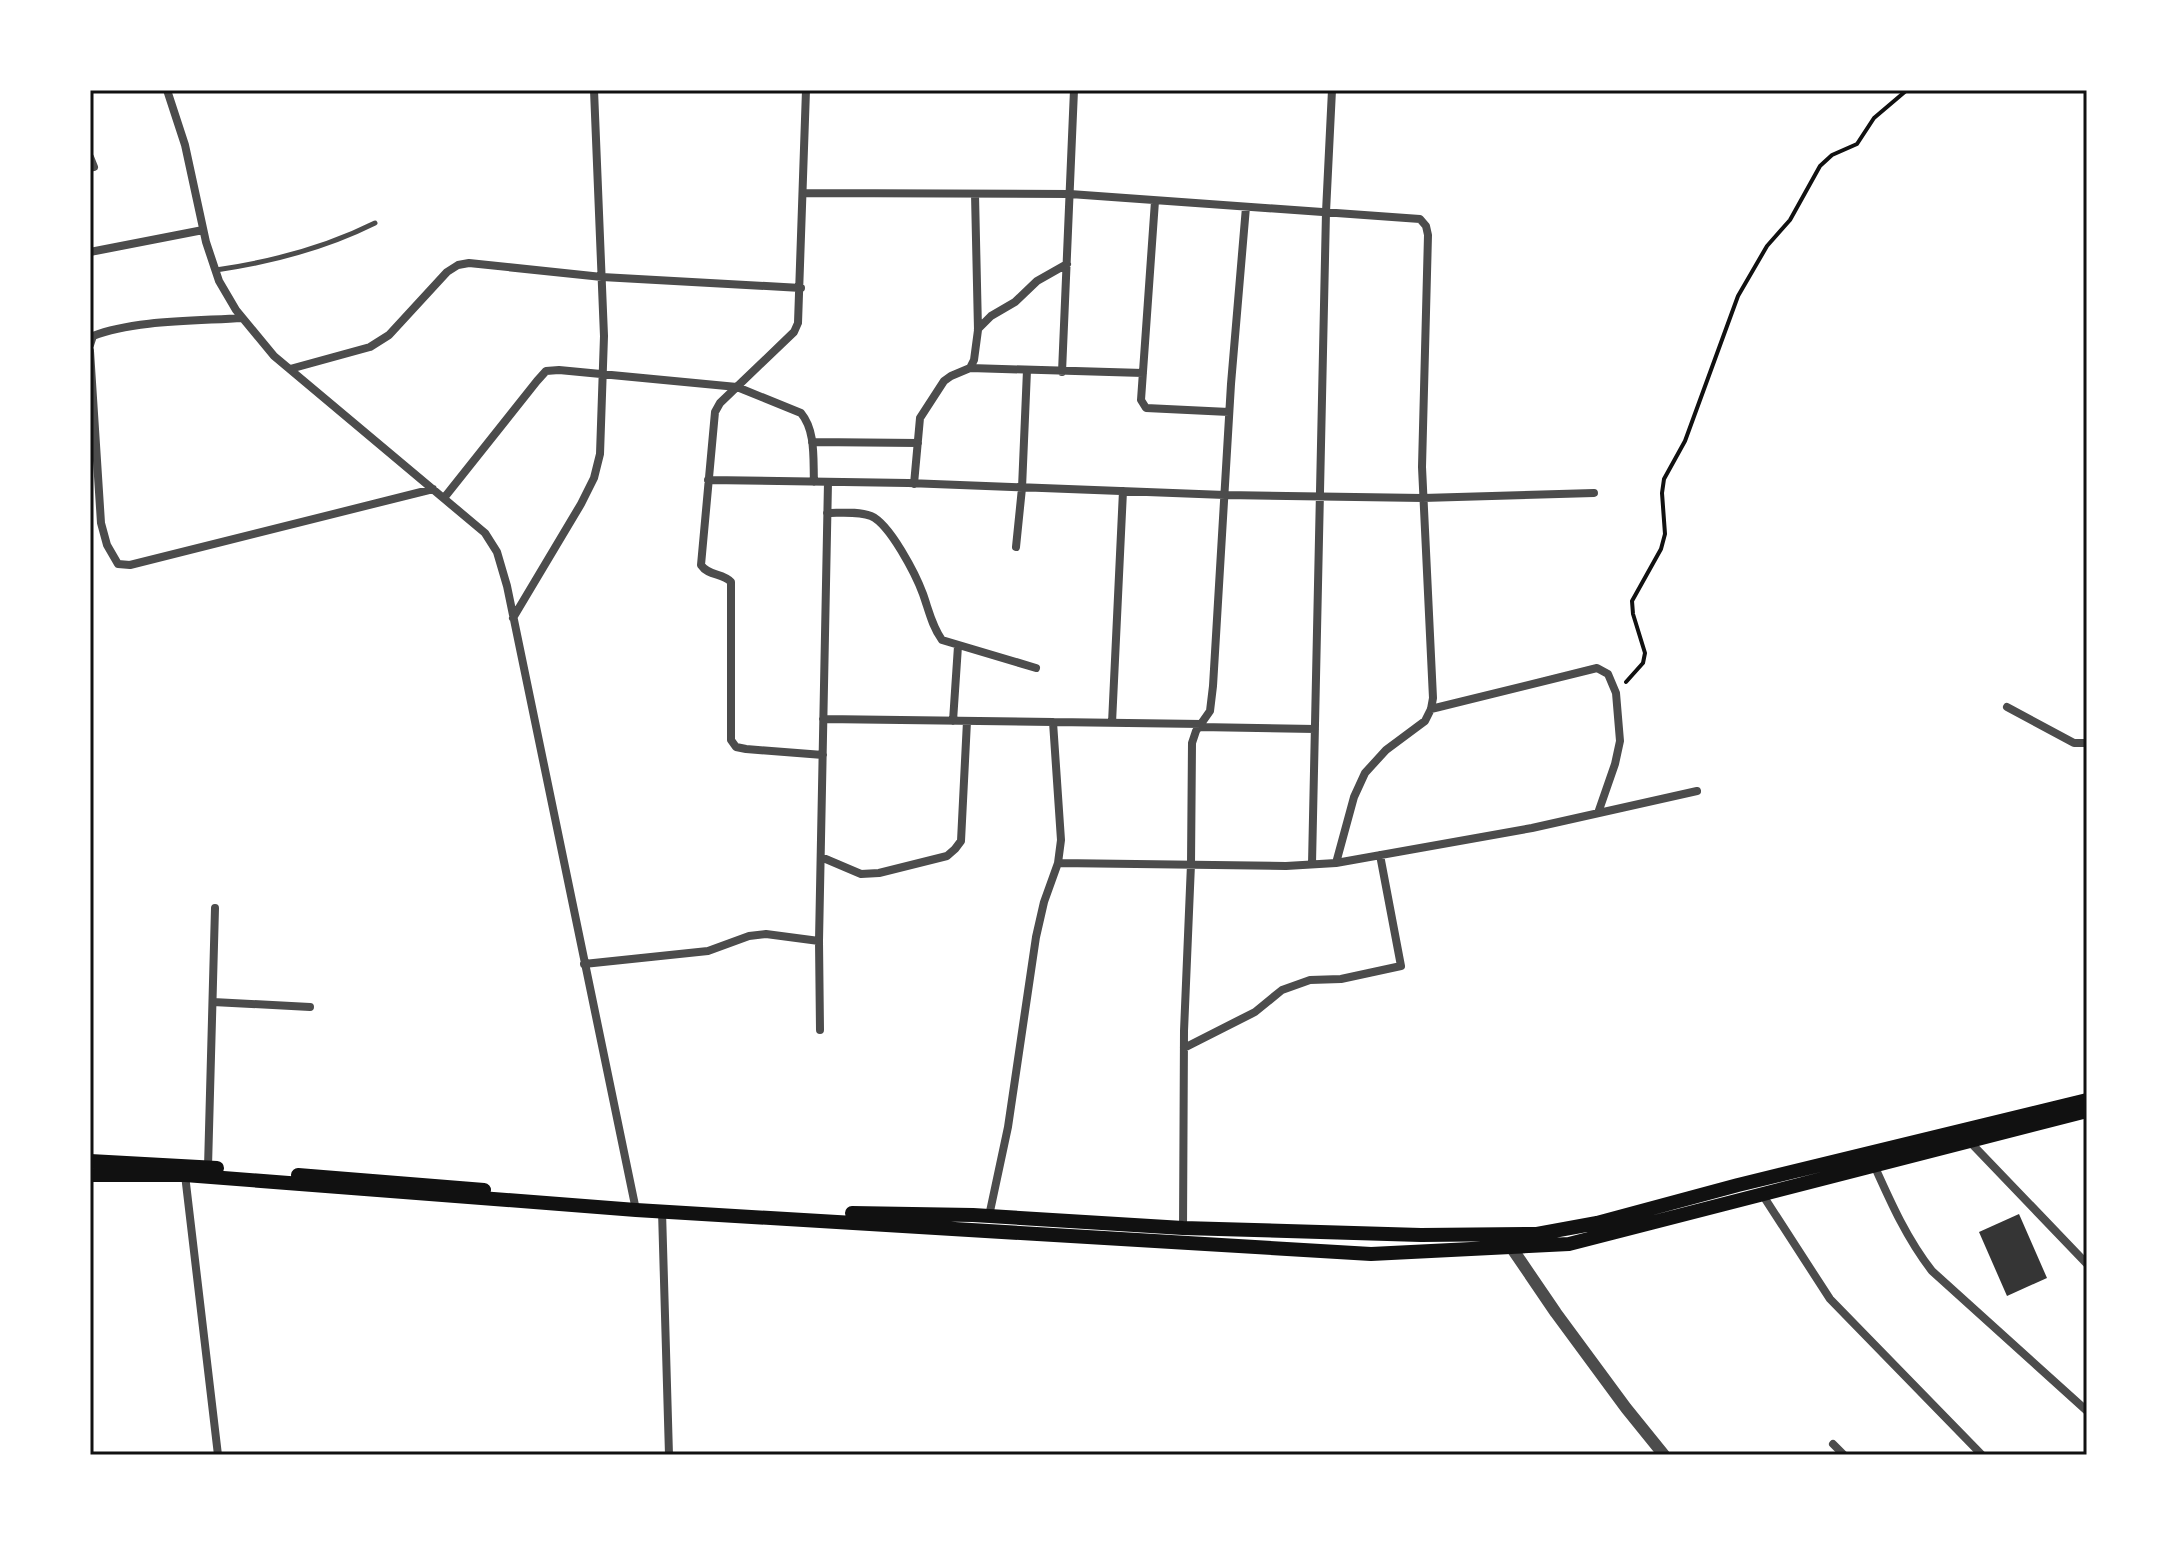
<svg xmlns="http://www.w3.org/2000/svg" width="2177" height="1545" font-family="Figtree,sans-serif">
  <rect width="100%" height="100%" fill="#fff"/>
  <path fill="#353535" d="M 2019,1214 L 2047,1278 L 2007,1296 L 1979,1232 Z"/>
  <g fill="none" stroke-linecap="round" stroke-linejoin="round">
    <path stroke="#111" stroke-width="4" d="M 1626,682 L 1643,663 L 1645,653 L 1633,614 L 1632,601 L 1661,549 L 1665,534 L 1662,493 L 1664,479 L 1685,441 L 1738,296 L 1767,246 L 1790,220 L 1820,166 L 1832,155 L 1857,144 L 1874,118 L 1907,90"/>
    <path stroke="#4c4c4c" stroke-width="5" d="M 216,270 C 271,262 325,248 375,223"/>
    <path stroke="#4c4c4c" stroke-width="8" d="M 167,90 L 185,145 L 206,242 L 219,281 L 236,310 L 274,356 L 485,533 L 497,552 L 507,586 L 636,1210
      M 806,90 L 798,323 L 794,332 L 720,403 L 715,412 L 701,565 C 708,576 723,573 731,582 L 731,740 L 736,747 L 746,749 L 823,755
      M 90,157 L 94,167
      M 803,193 L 1070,194 L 1420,219 L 1426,226 L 1428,235 L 1422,467 L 1433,698 L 1431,709 L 1425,721 L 1386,750 L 1365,773 L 1354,797 L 1336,863
      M 1155,201 L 1141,400 L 1146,408 L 1229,412
      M 90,252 L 203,230
      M 978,329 L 991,316 L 1015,302 L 1037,281 L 1067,264
      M 90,345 L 93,336 C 133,320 199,321 242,318
      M 90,351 L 101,523 L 107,545 L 118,564 L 130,565 L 433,489
      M 970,368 L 1143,373
      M 290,369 L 370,347 L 389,335 L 447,272 L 458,265 L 469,263 L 602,277 L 801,288
      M 1062,372 L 1074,90
      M 812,442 L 918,443
      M 708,480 L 908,483 L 1225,495 L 1423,498 L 1594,493
      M 914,484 L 920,418 L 944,381 L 951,376 L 970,368 L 974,360 L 978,330 L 975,194
      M 444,498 L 537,381 L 546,371 L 559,370 L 737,387 L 801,413 C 816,431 813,459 814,482
      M 827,513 C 841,513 858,511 871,516 C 890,524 916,575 923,594 C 929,611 932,626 942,640 L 1036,668
      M 1016,547 L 1022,488 L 1027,370
      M 513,618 L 581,504 L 594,478 L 600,454 L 604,336 L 594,90
      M 2007,707 L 2074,743 L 2087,743
      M 1431,709 L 1597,668 L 1608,674 L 1616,693 L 1620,741 L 1615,764 L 1598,813
      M 823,719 L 1202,724
      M 953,721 L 958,646
      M 1112,723 L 1123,491
      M 1199,727 L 1315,729
      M 821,857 L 861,874 L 879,873 L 947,856 L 955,849 L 961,841 L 967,721
      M 1058,863 L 1286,866 L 1336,863 L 1532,828 L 1697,791
      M 1312,864 L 1326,212 L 1332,90
      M 584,964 L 708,951 L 749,936 L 766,934 L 819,941
      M 213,1002 L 310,1007
      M 820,1030 L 819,941 L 828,482
      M 1184,1048 L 1255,1012 L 1282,990 L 1310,980 L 1341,979 L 1401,966 L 1380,855
      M 1970,1142 L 2087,1264
      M 1874,1165 C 1891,1203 1907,1239 1932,1271 L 2087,1411
      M 208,1167 L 215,908
      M 185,1175 L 218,1455
      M 1762,1194 L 1830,1299 L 1982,1455
      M 662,1211 L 669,1455
      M 989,1216 L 1008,1127 L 1036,937 L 1044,902 L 1058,863 L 1061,840 L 1053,722
      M 1183,1228 L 1184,1031 L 1191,864 L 1192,743 L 1196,731 L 1210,711 L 1213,686 L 1231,384 L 1246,207
      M 1833,1444 L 1844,1455"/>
    <path stroke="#4c4c4c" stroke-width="12" d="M 1507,1241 L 1556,1313 L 1626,1408 L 1664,1455"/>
    <path stroke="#111" stroke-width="14" d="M 90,1161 L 217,1168
      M 90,1175 L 185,1175 L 636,1210 L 1371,1254 L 1569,1244 L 2087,1111
      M 298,1175 L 484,1190
      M 852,1213 L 973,1215 L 1183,1228 L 1421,1235 L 1537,1234 L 1597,1223 L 1738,1185 L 2087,1100"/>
  </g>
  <rect width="2177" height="1545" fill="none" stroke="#ffffff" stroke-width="184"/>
  <rect x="92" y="92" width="1993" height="1361" fill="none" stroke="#111" stroke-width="3"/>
</svg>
